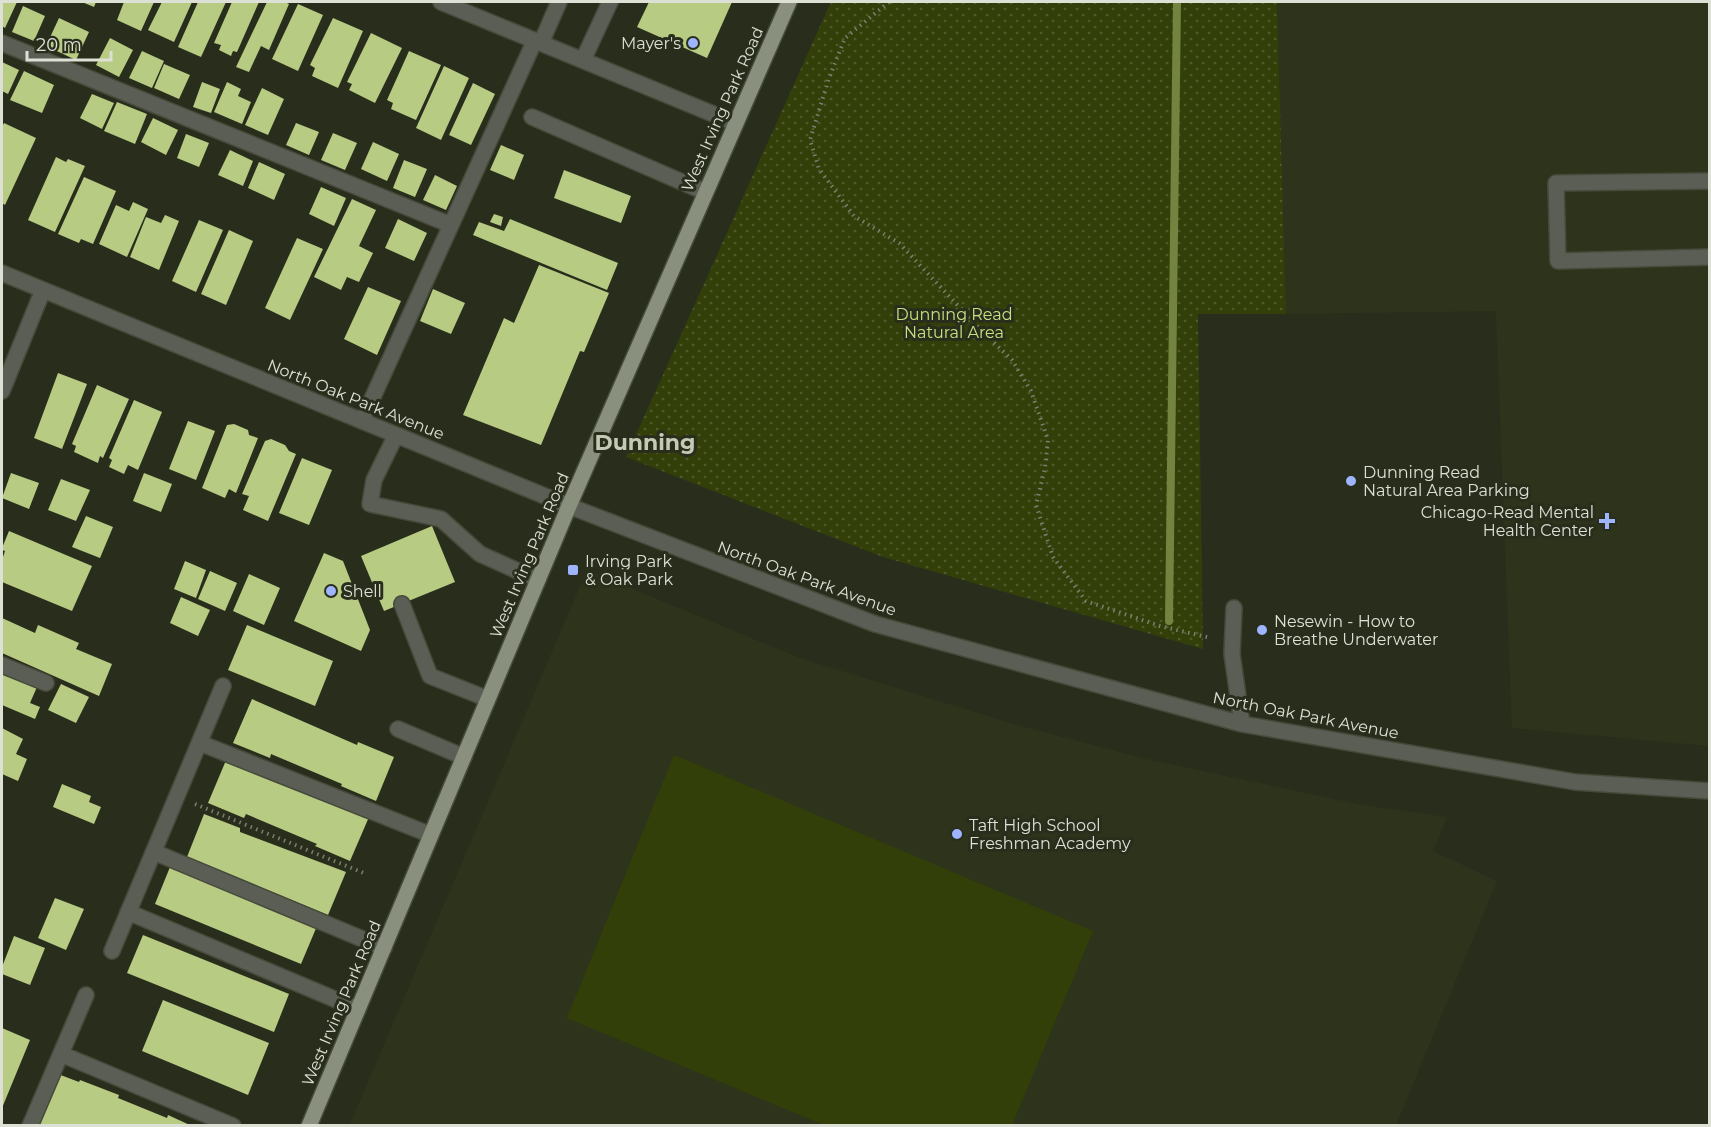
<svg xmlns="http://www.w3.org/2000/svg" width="1711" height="1127" font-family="Montserrat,sans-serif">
  <defs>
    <pattern id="green-dots" width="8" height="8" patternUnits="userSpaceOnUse" patternTransform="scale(1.5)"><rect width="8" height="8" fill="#333f09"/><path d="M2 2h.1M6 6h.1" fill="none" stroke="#505a2c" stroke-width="1.8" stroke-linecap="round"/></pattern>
  </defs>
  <rect width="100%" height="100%" fill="#292e1c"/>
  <path fill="#2d341b" d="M 1277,2 L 1709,2 L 1709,746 L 1512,728 L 1496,311 L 1286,314 Z
    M 587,570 L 800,658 L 1013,724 L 1146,759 L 1362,805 L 1447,817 L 1433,851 L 1497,881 L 1396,1125 L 349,1126 Z"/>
  <path fill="url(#green-dots)" d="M 831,2 L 1277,2 L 1286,314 L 1198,314 L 1203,649 L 883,557 L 626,457 Z"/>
  <path fill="#333f09" d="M 674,755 L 1093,931 L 1012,1125 L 824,1125 L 567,1018 Z"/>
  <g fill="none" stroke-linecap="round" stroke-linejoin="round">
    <path stroke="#72843f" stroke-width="8" d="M 1169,621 L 1177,2"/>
  </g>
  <path fill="#b7cb83" d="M 2,2 L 17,2 L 5,28 L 2,26 Z
    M 82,2 L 96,2 L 94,7 Z
    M 124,2 L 154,2 L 141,31 L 117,20 Z
    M 162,2 L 192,2 L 174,42 L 148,30 Z
    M 198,2 L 226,2 L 201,57 L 178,47 Z
    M 232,2 L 259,2 L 237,52 L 233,51 L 231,56 L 219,50 L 221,45 L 214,43 Z
    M 267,2 L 285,2 L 289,4 L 269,50 L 261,46 L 249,72 L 236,67 Z
    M 649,2 L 732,2 L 707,58 L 637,27 Z
    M 298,4 L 323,15 L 298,71 L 272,59 Z
    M 23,6 L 45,16 L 34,41 L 12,32 Z
    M 59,18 L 89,32 L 76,60 L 46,46 Z
    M 333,18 L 363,31 L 338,88 L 312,76 L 315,68 L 310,65 Z
    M 371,33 L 402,48 L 375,103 L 349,90 L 352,84 L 347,82 Z
    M 110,38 L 133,50 L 119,77 L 96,65 Z
    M 142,51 L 164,61 L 152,88 L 129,78 Z
    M 409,51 L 441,65 L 416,120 L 391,109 L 393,103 L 387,100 Z
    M 2,62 L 19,70 L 8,94 L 2,91 Z
    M 164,64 L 190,75 L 179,99 L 154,88 Z
    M 444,66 L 469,78 L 441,140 L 416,128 Z
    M 24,71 L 54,85 L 42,113 L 10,100 Z
    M 202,82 L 220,89 L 211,113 L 193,107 Z
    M 227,82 L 241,89 L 238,96 L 251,102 L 242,124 L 214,112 Z
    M 473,83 L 495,94 L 471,145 L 449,135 Z
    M 262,88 L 284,99 L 268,135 L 245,125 Z
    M 92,94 L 114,103 L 102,129 L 80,118 Z
    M 117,102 L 147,114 L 135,144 L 104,131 Z
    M 153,118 L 178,130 L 166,155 L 141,142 Z
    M 4,123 L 36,138 L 5,205 L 2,203 L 2,127 Z
    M 296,123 L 319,132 L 309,155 L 286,145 Z
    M 333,133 L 357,143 L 345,170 L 321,160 Z
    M 186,134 L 209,143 L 199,167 L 177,158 Z
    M 373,142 L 399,154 L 387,181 L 361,169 Z
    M 501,145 L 524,155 L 514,180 L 490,170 Z
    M 230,150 L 253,161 L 243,186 L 218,175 Z
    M 56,157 L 66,162 L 68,159 L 85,166 L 55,232 L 28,220 Z
    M 404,160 L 427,169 L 415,197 L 393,188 Z
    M 259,162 L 285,174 L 274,200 L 248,188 Z
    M 564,170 L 631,196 L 621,223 L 554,198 Z
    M 435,175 L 457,186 L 446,210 L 423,200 Z
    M 84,177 L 116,191 L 93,244 L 81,239 L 79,243 L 58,234 Z
    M 321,187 L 346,198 L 334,226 L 309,214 Z
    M 352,199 L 376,210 L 359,246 L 373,253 L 359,282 L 347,277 L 341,290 L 314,277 Z
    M 133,202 L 148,209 L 127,257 L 99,244 L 116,205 L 129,211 Z
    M 494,214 L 503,217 L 501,226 L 490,222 Z
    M 165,215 L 179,221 L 159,270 L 130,257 L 146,217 L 161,223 Z
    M 398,219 L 427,233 L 414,261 L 385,248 Z
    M 510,219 L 618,263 L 607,290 L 473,235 L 479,222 L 504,231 Z
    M 199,220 L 223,230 L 196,292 L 172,281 Z
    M 229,230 L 253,241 L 226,305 L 201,294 Z
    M 297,238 L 323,249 L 290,320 L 265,308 Z
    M 539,265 L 609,293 L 584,352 L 580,351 L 541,445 L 463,415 L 504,318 L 514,323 Z
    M 368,287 L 401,301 L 377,355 L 344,339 Z
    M 433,289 L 465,303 L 451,334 L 420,321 Z
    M 58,373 L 87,384 L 62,449 L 34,438 Z
    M 97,385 L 129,399 L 103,458 L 100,456 L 98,463 L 74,452 L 76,446 L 72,444 Z
    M 134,400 L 162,412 L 138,470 L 128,465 L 124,474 L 109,467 L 112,460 L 109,458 Z
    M 188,421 L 215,431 L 196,480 L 169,469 Z
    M 234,424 L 248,430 L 249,435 L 258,438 L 236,493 L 229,489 L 225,498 L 202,488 L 227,425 Z
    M 271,439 L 285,445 L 289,451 L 296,454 L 268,521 L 243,510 L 249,496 L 242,494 L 265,441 Z
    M 302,458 L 332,470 L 309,525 L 279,513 Z
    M 11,473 L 39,483 L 29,509 L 2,498 Z
    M 144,473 L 172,484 L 161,512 L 133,501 Z
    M 61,479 L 90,490 L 76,521 L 48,510 Z
    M 86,516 L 113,527 L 100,558 L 72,547 Z
    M 432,526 L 455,582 L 384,611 L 361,556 Z
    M 9,531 L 92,566 L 72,611 L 2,582 L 2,560 L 5,551 L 2,550 L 2,548 Z
    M 324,553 L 343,561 L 370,630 L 361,651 L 294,621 Z
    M 185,561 L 206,570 L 196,598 L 174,589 Z
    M 210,571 L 237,583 L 225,611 L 198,599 Z
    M 249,574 L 280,588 L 264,625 L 233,611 Z
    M 181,597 L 210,610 L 198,636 L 170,623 Z
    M 2,618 L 35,633 L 38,625 L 79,643 L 76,649 L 112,664 L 99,696 L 2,653 Z
    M 247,625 L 333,661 L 315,706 L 228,670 Z
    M 2,673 L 37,687 L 30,703 L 40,707 L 35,719 L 2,705 Z
    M 61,684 L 89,697 L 76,723 L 48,710 Z
    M 252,699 L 357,745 L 358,742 L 394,757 L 376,801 L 341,786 L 342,784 L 271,754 L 270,758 L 233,743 Z
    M 2,728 L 23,739 L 16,754 L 27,759 L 18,781 L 2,774 Z
    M 227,758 L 332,804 L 333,801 L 369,817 L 350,861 L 315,846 L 317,844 L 246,814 L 244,818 L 208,803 Z
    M 62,784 L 91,796 L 89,802 L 101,807 L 94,824 L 53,807 Z
    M 204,814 L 240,828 L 240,832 L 346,872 L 328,915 L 187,857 Z
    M 170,867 L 317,926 L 301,964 L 155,904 Z
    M 55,898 L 84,909 L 66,950 L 38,938 Z
    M 143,935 L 289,994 L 274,1032 L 127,973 Z
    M 14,936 L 45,948 L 30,985 L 2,974 L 2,967 Z
    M 163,1000 L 269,1043 L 248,1095 L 142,1051 Z
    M 2,1028 L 30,1040 L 2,1108 Z
    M 58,1074 L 79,1082 L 80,1080 L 119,1095 L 118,1098 L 167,1118 L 168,1115 L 192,1126 L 37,1126 Z"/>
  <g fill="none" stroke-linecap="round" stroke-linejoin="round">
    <defs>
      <path id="minor" d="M 441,2 L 735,123
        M 2,43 L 451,225
        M 541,43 L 559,2
        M 583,60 L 610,2
        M 532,117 L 705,192
        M 1710,181 L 1556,183 L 1558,261 L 1710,257
        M 2,273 L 569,506 L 875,624 L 1242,724 L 1575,782 L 1710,791
        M 2,391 L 43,290
        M 362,421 L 535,40
        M 396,435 L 374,480 L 370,504 L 441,519 L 480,554 L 538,580
        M 402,604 L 430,676 L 488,699
        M 1234,608 L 1232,654 L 1242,724
        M 2,665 L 46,683
        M 398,729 L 464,757
        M 200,743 L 431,835
        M 154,852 L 384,948
        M 128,912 L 358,1009
        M 112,951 L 223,686
        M 61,1054 L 233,1126
        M 30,1126 L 86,995"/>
      <path id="major" d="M 309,1126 L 569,506 L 789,2"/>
    </defs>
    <use href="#minor" stroke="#464a3a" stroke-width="18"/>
    <use href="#major" stroke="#464a3a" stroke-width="18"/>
    <path stroke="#7b7f71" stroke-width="4" stroke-dasharray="1.5 4.5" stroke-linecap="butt" d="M 889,2 L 845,38 L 829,78 L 810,140 L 819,169 L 854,216 L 899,243 L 982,331 L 1012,360 L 1031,391 L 1048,440 L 1045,468 L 1036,505 L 1053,557 L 1086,601 L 1160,626 L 1211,638
      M 195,804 L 366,874"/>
    <use href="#minor" stroke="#5b5e55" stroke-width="15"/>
    <use href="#major" stroke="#8a907e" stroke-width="15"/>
  </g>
  <g fill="#9eb4fd" stroke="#292e1c" stroke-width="2">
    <circle cx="693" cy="43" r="6"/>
    <circle cx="1351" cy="481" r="6"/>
    <path d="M1604 512h6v6h6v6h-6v6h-6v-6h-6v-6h6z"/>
    <rect x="567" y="564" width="12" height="12" rx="3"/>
    <circle cx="331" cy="591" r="6"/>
    <circle cx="1262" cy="630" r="6"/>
    <circle cx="957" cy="834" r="6"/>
  </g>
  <g text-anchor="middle" stroke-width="6" stroke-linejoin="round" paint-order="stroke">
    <g font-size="16" fill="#dde0d5" stroke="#292e1c" text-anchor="start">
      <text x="681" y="49" text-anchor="end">Mayer's</text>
      <text x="1363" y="478">Dunning Read<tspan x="1363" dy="18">Natural Area Parking</tspan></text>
      <text x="1594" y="518" text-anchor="end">Chicago-Read Mental<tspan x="1594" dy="18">Health Center</tspan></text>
      <text x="585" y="567">Irving Park<tspan x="585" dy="18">&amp; Oak Park</tspan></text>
      <text x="343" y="597">Shell</text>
      <text x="1274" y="627">Nesewin - How to<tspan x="1274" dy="18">Breathe Underwater</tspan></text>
      <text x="969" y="831">Taft High School<tspan x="969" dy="18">Freshman Academy</tspan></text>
    </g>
    <g font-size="16" fill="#dde0d5" stroke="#292e1c">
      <text transform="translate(722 109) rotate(-66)" y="6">West Irving Park Road</text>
      <text transform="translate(356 399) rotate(22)" y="6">North Oak Park Avenue</text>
      <text transform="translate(529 555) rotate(-67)" y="6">West Irving Park Road</text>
      <text transform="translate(807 578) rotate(20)" y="6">North Oak Park Avenue</text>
      <text transform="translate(1306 715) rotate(11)" y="6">North Oak Park Avenue</text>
      <text transform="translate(341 1003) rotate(-67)" y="6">West Irving Park Road</text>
    </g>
    <g font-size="16" fill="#c7e07f" stroke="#292e1c">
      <text x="954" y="320">Dunning Read<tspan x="954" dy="18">Natural Area</tspan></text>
    </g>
    <g font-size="22" font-weight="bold" fill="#c4cab4" stroke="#292e1c">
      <text x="645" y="450">Dunning</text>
    </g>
  </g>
  <rect width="1711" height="1127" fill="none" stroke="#dde0d5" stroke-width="6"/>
  <path d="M27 51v9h84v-9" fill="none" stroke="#dde0d5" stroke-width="3"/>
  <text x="36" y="51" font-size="18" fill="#dde0d5" stroke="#292e1c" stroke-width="4.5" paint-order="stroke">20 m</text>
</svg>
